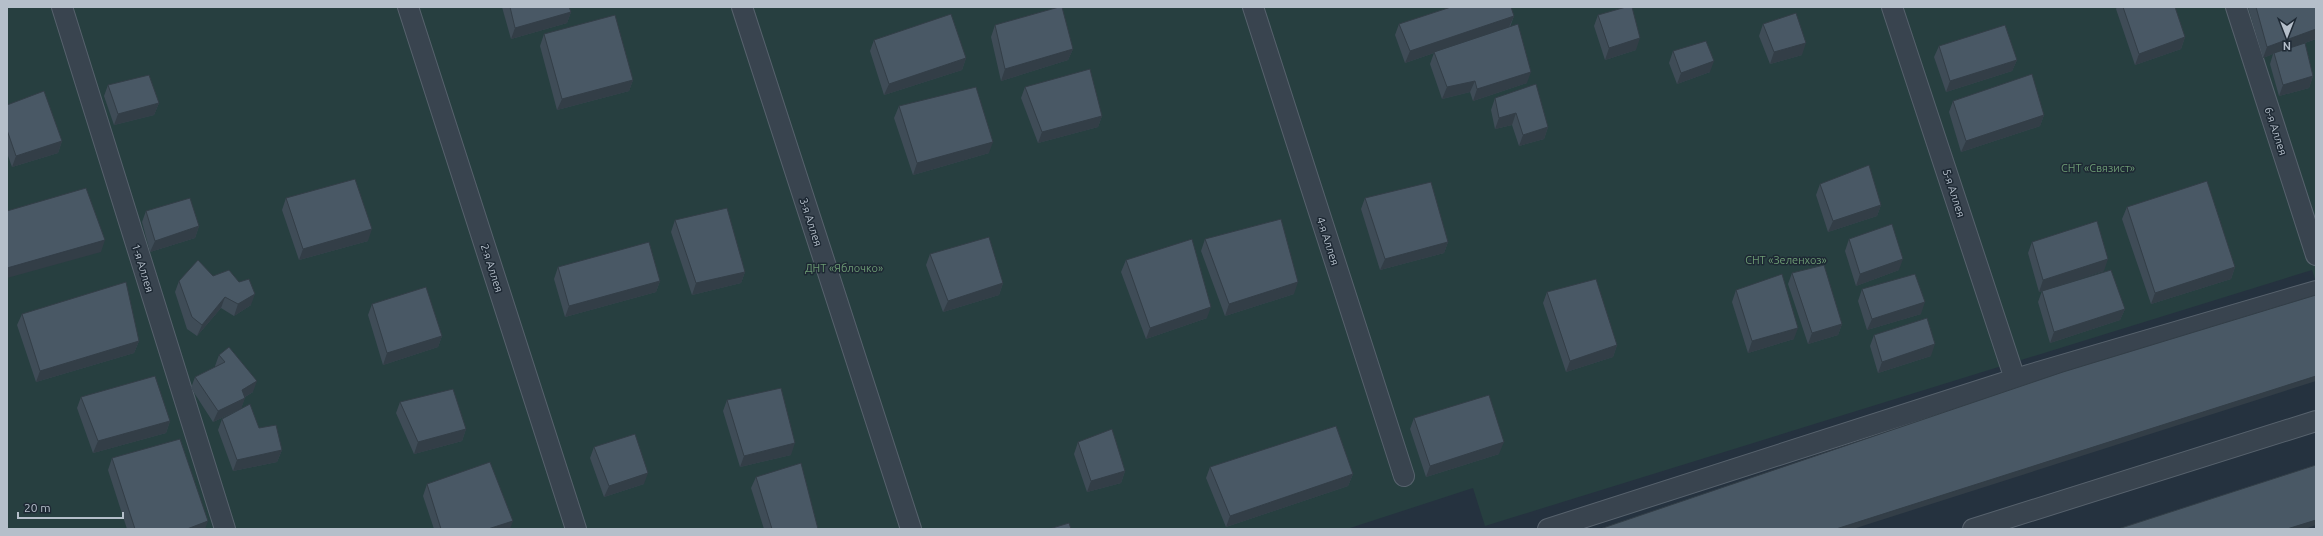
<svg xmlns="http://www.w3.org/2000/svg" width="2323" height="536" font-family="Ubuntu,sans-serif">
  <rect width="100%" height="100%" fill="#25323f"/>
  <path fill="#273f40" d="M 7,7 L 2316,7 L 2316,282 L 2312,270 L 1485,526 L 1473,488 L 1347,529 L 7,529 Z"/>
  <g fill="none" stroke-linecap="round" stroke-linejoin="round">
    <defs>
      <path id="lane" d="M 62,7 L 225,529
        M 408,7 L 576,529
        M 742,7 L 911,529
        M 1253,7 L 1404,476
        M 1892,7 L 2015,379
        M 2236,7 L 2316,255
        M 1548,529 L 2015,379 L 2316,291
        M 1973,529 L 2316,421"/>
    </defs>
    <use href="#lane" stroke="#57626d" stroke-width="22"/>
    <use href="#lane" stroke="#39444f" stroke-width="20"/>
  </g>
  <path fill="#3f4c57" d="M 502,7 L 569,7 L 571,12 L 567,23 L 511,39 Z
    M 2117,7 L 2175,7 L 2185,37 L 2181,49 L 2135,65 L 2116,9 Z
    M 2248,7 L 2316,7 L 2316,39 L 2305,43 L 2313,76 L 2309,88 L 2279,96 L 2270,64 L 2273,54 L 2263,58 Z
    M 1598,15 L 1636,50 L 1605,60 L 1594,26 Z
    M 1514,16 L 1510,27 L 1527,83 L 1473,101 L 1470,92 L 1442,99 L 1430,64 L 1434,53 L 1405,63 L 1395,35 L 1399,24 Z
    M 1763,24 L 1802,55 L 1770,64 L 1759,36 Z
    M 995,25 L 1073,49 L 1068,60 L 1001,81 L 991,37 Z
    M 544,34 L 633,80 L 629,91 L 557,110 L 540,46 Z
    M 874,40 L 966,58 L 962,70 L 884,95 L 870,51 Z
    M 1939,46 L 2017,60 L 2012,71 L 1946,92 L 1934,57 Z
    M 1673,51 L 1710,72 L 1677,84 L 1669,63 Z
    M 108,85 L 159,103 L 154,115 L 114,125 L 104,96 Z
    M 1025,87 L 1102,116 L 1098,127 L 1038,143 L 1021,98 Z
    M 1495,98 L 1548,127 L 1544,139 L 1519,146 L 1512,125 L 1495,129 L 1491,110 Z
    M 1953,101 L 2044,115 L 2040,126 L 1961,152 L 1949,112 Z
    M 7,105 L 62,141 L 58,153 L 12,167 L 7,153 Z
    M 899,106 L 989,153 L 913,175 L 894,118 Z
    M 1820,184 L 1881,205 L 1877,216 L 1828,232 L 1816,195 Z
    M 286,198 L 368,241 L 299,260 L 282,210 Z
    M 1365,198 L 1448,242 L 1444,253 L 1380,270 L 1361,209 Z
    M 2127,207 L 2235,267 L 2231,279 L 2151,304 L 2122,219 Z
    M 146,211 L 199,226 L 195,238 L 150,252 L 142,222 Z
    M 675,220 L 745,272 L 741,283 L 692,295 L 671,232 Z
    M 1205,239 L 1294,294 L 1225,316 L 1201,251 Z
    M 1849,239 L 1899,270 L 1856,286 L 1845,251 Z
    M 2032,242 L 2104,271 L 2039,292 L 2028,253 Z
    M 930,254 L 1003,283 L 999,295 L 943,312 L 926,265 Z
    M 1126,260 L 1207,318 L 1146,339 L 1121,272 Z
    M 558,267 L 660,281 L 656,292 L 565,317 L 554,279 Z
    M 1792,273 L 1842,324 L 1838,335 L 1808,344 L 1788,284 Z
    M 213,276 L 251,305 L 234,316 L 221,308 L 197,336 L 187,329 L 175,292 L 179,281 Z
    M 1862,289 L 1921,314 L 1867,330 L 1858,301 Z
    M 1736,290 L 1794,339 L 1748,353 L 1732,302 Z
    M 2042,291 L 2125,309 L 2120,320 L 2050,343 L 2038,302 Z
    M 1547,292 L 1617,345 L 1613,357 L 1566,372 L 1543,303 Z
    M 372,304 L 442,336 L 438,347 L 383,365 L 368,315 Z
    M 22,314 L 139,341 L 134,353 L 36,382 L 17,325 Z
    M 1874,335 L 1931,356 L 1878,373 L 1870,346 Z
    M 219,355 L 253,392 L 245,397 L 241,409 L 259,428 L 282,450 L 277,462 L 233,471 L 218,430 L 222,419 L 235,412 L 213,422 L 191,388 L 195,377 L 215,367 L 215,366 Z
    M 81,397 L 170,421 L 166,433 L 93,453 L 77,408 Z
    M 727,400 L 791,455 L 740,467 L 723,411 Z
    M 400,402 L 466,429 L 462,441 L 414,454 L 396,413 Z
    M 1414,418 L 1499,454 L 1426,477 L 1410,429 Z
    M 1078,442 L 1125,471 L 1121,483 L 1087,492 L 1074,454 Z
    M 594,447 L 644,484 L 604,497 L 590,458 Z
    M 112,458 L 205,529 L 127,529 L 108,470 Z
    M 1210,467 L 1353,474 L 1348,486 L 1226,527 L 1206,478 Z
    M 756,477 L 818,529 L 764,529 L 751,488 Z
    M 427,484 L 510,529 L 434,529 L 423,496 Z"/>
  <path fill="#333e47" d="M 571,12 L 567,23 L 511,39 L 515,28 Z
    M 1514,16 L 1509,27 L 1405,63 L 1410,51 Z
    M 2316,29 L 2316,39 L 2274,54 L 2274,53 L 2273,54 L 2263,58 L 2267,47 Z
    M 2185,37 L 2181,49 L 2135,65 L 2139,54 Z
    M 1640,38 L 1636,50 L 1605,60 L 1609,48 Z
    M 1806,43 L 1802,55 L 1770,64 L 1774,52 Z
    M 1073,49 L 1068,60 L 1001,81 L 1005,69 Z
    M 966,58 L 962,70 L 884,95 L 889,84 Z
    M 2017,60 L 2012,71 L 1946,92 L 1950,81 Z
    M 1714,61 L 1710,72 L 1677,84 L 1681,73 Z
    M 1531,72 L 1527,83 L 1473,101 L 1477,89 Z
    M 2313,76 L 2309,88 L 2279,96 L 2283,85 Z
    M 633,80 L 629,91 L 557,110 L 562,99 Z
    M 1475,81 L 1470,92 L 1442,99 L 1447,87 Z
    M 159,103 L 154,115 L 114,125 L 118,114 Z
    M 1516,113 L 1512,125 L 1495,129 L 1499,118 Z
    M 2044,115 L 2040,126 L 1961,152 L 1966,141 Z
    M 1102,116 L 1098,127 L 1038,143 L 1042,132 Z
    M 1548,127 L 1544,139 L 1519,146 L 1523,135 Z
    M 62,141 L 58,153 L 12,167 L 16,156 Z
    M 993,142 L 989,153 L 913,175 L 917,163 Z
    M 1881,205 L 1877,216 L 1828,232 L 1833,221 Z
    M 199,226 L 195,238 L 150,252 L 155,241 Z
    M 372,229 L 368,241 L 299,260 L 303,249 Z
    M 105,240 L 101,252 L 7,278 L 7,268 Z
    M 1448,242 L 1444,253 L 1380,270 L 1385,259 Z
    M 1903,259 L 1899,270 L 1856,286 L 1860,274 Z
    M 2108,259 L 2104,271 L 2039,292 L 2043,280 Z
    M 2235,267 L 2231,279 L 2151,304 L 2155,293 Z
    M 745,272 L 741,283 L 692,295 L 696,283 Z
    M 660,281 L 656,292 L 565,317 L 569,306 Z
    M 1298,282 L 1294,294 L 1225,316 L 1229,304 Z
    M 1003,283 L 999,295 L 943,312 L 948,301 Z
    M 255,294 L 251,305 L 234,316 L 238,304 Z
    M 225,297 L 221,308 L 197,336 L 202,325 Z
    M 1925,302 L 1921,314 L 1867,330 L 1872,319 Z
    M 1211,307 L 1207,318 L 1146,339 L 1150,328 Z
    M 2125,309 L 2120,320 L 2050,343 L 2054,332 Z
    M 1842,324 L 1838,335 L 1808,344 L 1812,333 Z
    M 1798,328 L 1794,339 L 1748,353 L 1752,341 Z
    M 442,336 L 438,347 L 383,365 L 387,353 Z
    M 139,341 L 134,353 L 36,382 L 40,371 Z
    M 1935,344 L 1931,356 L 1878,373 L 1882,362 Z
    M 1617,345 L 1613,357 L 1566,372 L 1570,361 Z
    M 2316,376 L 2316,381 L 1853,529 L 1836,529 Z
    M 257,381 L 253,392 L 238,401 L 242,390 Z
    M 245,398 L 241,409 L 213,422 L 218,411 Z
    M 170,421 L 166,433 L 93,453 L 98,441 Z
    M 466,429 L 462,441 L 414,454 L 418,442 Z
    M 1504,442 L 1499,454 L 1426,477 L 1430,466 Z
    M 795,443 L 791,455 L 740,467 L 744,456 Z
    M 282,450 L 277,462 L 233,471 L 237,460 Z
    M 1125,471 L 1121,483 L 1087,492 L 1091,481 Z
    M 648,473 L 644,484 L 604,497 L 609,486 Z
    M 1353,474 L 1348,486 L 1226,527 L 1230,516 Z
    M 2316,520 L 2316,525 L 2305,529 L 2287,529 Z
    M 208,521 L 205,529 L 187,529 Z
    M 513,521 L 510,529 L 488,529 Z"/>
  <path fill="#495865" stroke="#333e47" d="M 510,7 L 569,7 L 571,12 L 515,28 Z
    M 1059,7 L 1062,7 L 1073,49 L 1005,69 L 995,25 Z
    M 1451,7 L 1511,7 L 1514,16 L 1410,51 L 1399,24 Z
    M 1626,7 L 1632,7 L 1640,38 L 1609,48 L 1598,15 Z
    M 2123,7 L 2175,7 L 2185,37 L 2139,54 Z
    M 2256,7 L 2316,7 L 2316,29 L 2267,47 Z
    M 1796,13 L 1806,43 L 1774,52 L 1763,24 Z
    M 951,14 L 966,58 L 889,84 L 874,40 Z
    M 615,15 L 633,80 L 562,99 L 544,34 Z
    M 1518,24 L 1531,72 L 1477,89 L 1475,81 L 1447,87 L 1434,52 Z
    M 2005,25 L 2017,60 L 1950,81 L 1939,46 Z
    M 1706,41 L 1714,61 L 1681,73 L 1673,51 Z
    M 2305,43 L 2313,76 L 2283,85 L 2274,53 Z
    M 1090,69 L 1102,116 L 1042,132 L 1025,87 Z
    M 2032,74 L 2044,115 L 1966,141 L 1953,101 Z
    M 149,75 L 159,103 L 118,114 L 108,85 Z
    M 1536,84 L 1548,127 L 1523,135 L 1516,113 L 1499,118 L 1495,98 Z
    M 976,87 L 993,142 L 917,163 L 899,106 Z
    M 44,91 L 62,141 L 16,156 L 7,130 L 7,105 Z
    M 1869,165 L 1881,205 L 1833,221 L 1820,184 Z
    M 355,179 L 372,229 L 303,249 L 286,198 Z
    M 2207,181 L 2235,267 L 2155,293 L 2127,207 Z
    M 1431,182 L 1448,242 L 1385,259 L 1365,198 Z
    M 86,188 L 105,240 L 7,268 L 7,211 Z
    M 190,198 L 199,226 L 155,241 L 146,211 Z
    M 727,208 L 745,272 L 696,283 L 675,220 Z
    M 1281,219 L 1298,282 L 1229,304 L 1205,239 Z
    M 2097,221 L 2108,259 L 2043,280 L 2032,242 Z
    M 1892,224 L 1903,259 L 1860,274 L 1849,239 Z
    M 989,237 L 1003,283 L 948,301 L 930,254 Z
    M 1192,239 L 1211,307 L 1150,328 L 1126,260 Z
    M 649,242 L 660,281 L 569,306 L 558,267 Z
    M 198,260 L 213,276 L 229,270 L 239,282 L 249,279 L 255,294 L 238,304 L 225,297 L 202,325 L 192,317 L 179,281 Z
    M 1824,265 L 1842,324 L 1812,333 L 1792,273 Z
    M 2111,270 L 2125,309 L 2054,332 L 2042,291 Z
    M 1782,274 L 1798,328 L 1752,341 L 1736,290 Z
    M 1915,274 L 1925,302 L 1872,319 L 1862,289 Z
    M 1596,279 L 1617,345 L 1570,361 L 1547,292 Z
    M 126,282 L 139,341 L 40,371 L 22,314 Z
    M 426,287 L 442,336 L 387,353 L 372,304 Z
    M 2316,295 L 2316,376 L 1836,529 L 1600,529 L 2063,372 Z
    M 1927,318 L 1935,344 L 1882,362 L 1874,335 Z
    M 229,347 L 257,381 L 242,390 L 245,398 L 218,411 L 195,377 L 225,362 L 219,355 Z
    M 155,376 L 170,421 L 98,441 L 81,397 Z
    M 781,388 L 795,443 L 744,456 L 727,400 Z
    M 453,389 L 466,429 L 418,442 L 400,402 Z
    M 1489,395 L 1504,442 L 1430,466 L 1414,418 Z
    M 250,404 L 259,428 L 276,425 L 282,450 L 237,460 L 222,419 Z
    M 1336,426 L 1353,474 L 1230,516 L 1210,467 Z
    M 1112,429 L 1125,471 L 1091,481 L 1078,442 Z
    M 635,434 L 648,473 L 609,486 L 594,447 Z
    M 180,439 L 208,521 L 187,529 L 135,529 L 112,458 Z
    M 490,462 L 513,521 L 488,529 L 441,529 L 427,484 Z
    M 801,463 L 818,529 L 772,529 L 756,477 Z
    M 2316,465 L 2316,520 L 2287,529 L 2118,529 Z
    M 1069,523 L 1071,529 L 1049,529 Z"/>
  <g text-anchor="middle" stroke-width="3" stroke-linejoin="round" paint-order="stroke">
    <g font-size="11" fill="#b5bfca" stroke="#1e2934">
      <text transform="translate(2276 131) rotate(72)" y="4">6-я Аллея</text>
      <text transform="translate(1954 193) rotate(72)" y="4">5-я Аллея</text>
      <text transform="translate(811 222) rotate(72)" y="4">3-я Аллея</text>
      <text transform="translate(1328 241) rotate(72)" y="4">4-я Аллея</text>
      <text transform="translate(143 268) rotate(73)" y="4">1-я Аллея</text>
      <text transform="translate(492 268) rotate(72)" y="4">2-я Аллея</text>
    </g>
    <g font-size="11" fill="#6d9b74" stroke="#1e2934">
      <text x="2098" y="172">СНТ «Связист»</text>
      <text x="1786" y="264">СНТ «Зеленхоз»</text>
      <text x="844" y="272">ДНТ «Яблочко»</text>
    </g>
  </g>
  <rect width="2323" height="536" fill="none" stroke="#b5bfca" stroke-width="16"/>
  <g transform="translate(2287 36) rotate(180)" stroke="#1e2934" stroke-width="3" paint-order="stroke">
  <path d="M0-3L7 15L0 10L-7 15Z" fill="#b5bfca"/>
  <text y="-6" font-size="11" font-weight="bold" text-anchor="middle" fill="#b5bfca">N</text>
  </g>
  <path d="M18 512v6h105v-6" fill="none" stroke="#b5bfca" stroke-width="2"/>
  <text x="24" y="512" font-size="12" fill="#b5bfca" stroke="#1e2934" stroke-width="3" paint-order="stroke">20 m</text>
</svg>
